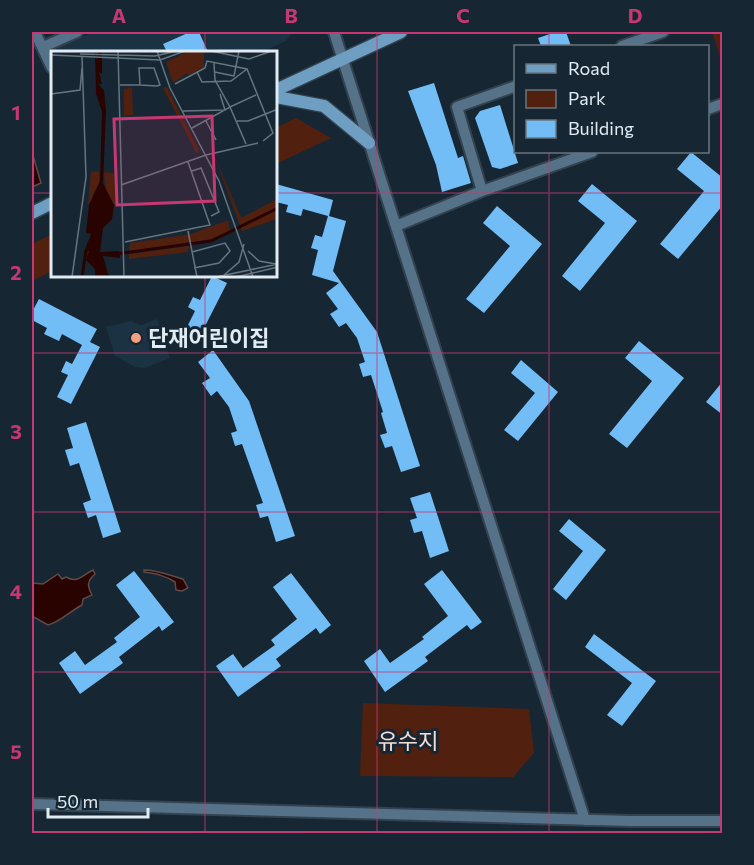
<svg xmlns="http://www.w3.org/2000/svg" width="754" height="865" font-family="Commissioner,'Noto Sans KR',sans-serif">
  <rect width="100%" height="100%" fill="#162733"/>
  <path fill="#1b3243" d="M 93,32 L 293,32 L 286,41 L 262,52 L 57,52 L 59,47 Z
    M 157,319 L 170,358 L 145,368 L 135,367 L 115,356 L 106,327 L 131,321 L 141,325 Z"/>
  <path fill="#52200f" d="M 712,32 L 722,32 L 722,62 Z
    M 296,118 L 331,138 L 276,164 L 276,128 Z
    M 52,234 L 52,271 L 32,281 L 32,244 Z
    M 363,703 L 529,709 L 534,753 L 513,777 L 360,776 Z"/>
  <path fill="#280300" stroke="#604949" stroke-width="1.5" d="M 32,152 L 41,183 L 32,187 Z
    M 93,570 L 95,574 C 87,581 87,586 92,595 L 83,599 L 82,605 C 69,612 60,622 48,625 L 32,616 L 32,583 L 43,584 L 58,574 L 62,579 L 66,577 C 78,584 82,575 93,570 Z
    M 144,570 C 159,570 171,576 183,579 L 188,588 L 182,591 L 176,590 L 175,582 C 164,575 156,574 144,572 Z"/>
  <path fill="#72bdf6" d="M 190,32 L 199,32 L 208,52 L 167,52 L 163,44 Z
    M 556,32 L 566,32 L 571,46 L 541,46 L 538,38 Z
    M 434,83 L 458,158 L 463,156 L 471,183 L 442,192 L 436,165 L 408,91 Z
    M 500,105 L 518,163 L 500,169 L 492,167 L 475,118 L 480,111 Z
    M 691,152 L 723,178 L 723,205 L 678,259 L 660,244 L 704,191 L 677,169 Z
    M 276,184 L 333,200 L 329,216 L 346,221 L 333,271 L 377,332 L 420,466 L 401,472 L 392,446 L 385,448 L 380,435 L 387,433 L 381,413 L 383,412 L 371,375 L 363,377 L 359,364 L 365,362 L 357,338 L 346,323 L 339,327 L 330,314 L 338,309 L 326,293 L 339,283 L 312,275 L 318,250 L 311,248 L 315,235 L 322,237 L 328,216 L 303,209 L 301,216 L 286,212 L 288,205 L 276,202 Z
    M 592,184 L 637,221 L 580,291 L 562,276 L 605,223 L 578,201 Z
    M 497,206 L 542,244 L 484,313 L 466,299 L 510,246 L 483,223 Z
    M 212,276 L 227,283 L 198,340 L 184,333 L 195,311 L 188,307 L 193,297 L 200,300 Z
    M 39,299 L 97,329 L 90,342 L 100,347 L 71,404 L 57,397 L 68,375 L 61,372 L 66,361 L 72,364 L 82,345 L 62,334 L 59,341 L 44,334 L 47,328 L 32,320 L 32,312 Z
    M 639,341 L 684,378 L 627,448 L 609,434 L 652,381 L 625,358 Z
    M 213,350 L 249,401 L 295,536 L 276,542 L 268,516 L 260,518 L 256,505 L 263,503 L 242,444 L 235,446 L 231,433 L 237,431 L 229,407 L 217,391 L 211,396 L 202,383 L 210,378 L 198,362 Z
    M 521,360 L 558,392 L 518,441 L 504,430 L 535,393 L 511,373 Z
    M 723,381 L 723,415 L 706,402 Z
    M 86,422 L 121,532 L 103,538 L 96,515 L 88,518 L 83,503 L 91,500 L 79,463 L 70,466 L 65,450 L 73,448 L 67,428 Z
    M 430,492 L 449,551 L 430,558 L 422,531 L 414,533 L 410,520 L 417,518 L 410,498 Z
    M 569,519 L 606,550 L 566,600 L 553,589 L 583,551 L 559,531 Z
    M 442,570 L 482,622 L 471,630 L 467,625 L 425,657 L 428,661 L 385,692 L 364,661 L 380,649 L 390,663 L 424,639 L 422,637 L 448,616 L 424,584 Z
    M 134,571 L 174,622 L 162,631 L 159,626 L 119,657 L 123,663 L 80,694 L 59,663 L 75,651 L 85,665 L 117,642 L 114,638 L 140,617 L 116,585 Z
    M 291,573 L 331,625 L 320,634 L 316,628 L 276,659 L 281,666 L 238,697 L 216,666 L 233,654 L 243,668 L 275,645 L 271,640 L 297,619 L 273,587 Z
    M 594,634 L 656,681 L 622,726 L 607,715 L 632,683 L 585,647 Z"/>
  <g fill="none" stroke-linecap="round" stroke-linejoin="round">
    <defs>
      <path id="street" d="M 35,32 L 52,68
        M 334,32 L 585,820
        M 622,46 L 663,32
        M 43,47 L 77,32
        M 708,109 L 722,104
        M 482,191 L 457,107 L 516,86
        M 396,226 L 482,191 L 592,152
        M 32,804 L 630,821 L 722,821"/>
      <path id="secondary" d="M 276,90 L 401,32
        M 276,97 L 324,106 L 369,143
        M 32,213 L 52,203"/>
    </defs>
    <use href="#street" stroke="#32424e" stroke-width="14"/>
    <use href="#secondary" stroke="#32424e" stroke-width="15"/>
    <use href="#street" stroke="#557289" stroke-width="10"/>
    <use href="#secondary" stroke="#6f9ec3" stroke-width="12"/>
  </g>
  <path fill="none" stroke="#c73872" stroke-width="1.5" stroke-opacity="0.55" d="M 205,32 L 205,52M 377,32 L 377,834M 549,32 L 549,46M 549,152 L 549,834M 32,193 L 52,193M 276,193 L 722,193M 205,276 L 205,834M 32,353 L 722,353M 32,512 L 722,512M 32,672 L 722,672"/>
  <circle fill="#f39f83" stroke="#162733" stroke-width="2" cx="136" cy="338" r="6"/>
  <g text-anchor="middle" stroke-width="6" stroke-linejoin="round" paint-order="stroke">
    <g font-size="22" font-weight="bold" fill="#e1ebf4" stroke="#162733" text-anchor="start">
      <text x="148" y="346">단재어린이집</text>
    </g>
    <g font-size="22" fill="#f5ddd6" stroke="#162733">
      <text x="408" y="749">유수지</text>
    </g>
  </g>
  <g transform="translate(51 51)">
    <rect width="226" height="226" fill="#162733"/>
    <path d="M 138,0 L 153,0 L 153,16 L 138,24 L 136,22 L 122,32 L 115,11 ZM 81,36 L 82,64 L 73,65 L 73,38 ZM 116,36 L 148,99 L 146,103 L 112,37 ZM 163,104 L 190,167 L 226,148 L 226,168 L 191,180 ZM 48,120 L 48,132 L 41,145 L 51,134 L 54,151 L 47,153 L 42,147 L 37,154 L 40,121 ZM 53,121 L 63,122 L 65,154 L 56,150 ZM 177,169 L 179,180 L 160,188 L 78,202 L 79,192 L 140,183 ZM 138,195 L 137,201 L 78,208 L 78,203 Z" fill="#52200f"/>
    <path d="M 44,0 L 46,10 L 47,0 L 51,0 L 51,23 L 48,21 L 51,33 L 47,33 L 53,39 L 55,60 L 52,132 L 63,154 L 61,168 L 52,177 L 49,201 L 68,200 L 69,207 L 52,205 L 58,226 L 44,226 L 44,218 L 35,209 L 38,200 L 33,201 L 40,183 L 35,182 L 38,154 L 49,130 L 51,61 L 45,42 Z" fill="#280300"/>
    <path fill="none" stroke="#280300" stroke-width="3" d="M 65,203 L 160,190 L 227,157M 31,226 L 35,200"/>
    <path fill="none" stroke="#677580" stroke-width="1.5" d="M 67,0 L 73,226M 106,0 L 119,37 L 168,130 L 202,226M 160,0 L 198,8 L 221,0M 29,3 L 104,5 L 126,0M 0,4 L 109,9 L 134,0M 163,12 L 164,29 L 179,56 L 205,44M 146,21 L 151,31 L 180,30 L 196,18M 164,21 L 183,25M 183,25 L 188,0M 124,33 L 154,17 L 156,10 L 196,18 L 222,82 L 212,90M 69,34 L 89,34 L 106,35 L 109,34 L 103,17 L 88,17 L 89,34M 0,43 L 29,39 L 31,17M 132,60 L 174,59 L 169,43M 155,70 L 165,89M 186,70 L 197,70 L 227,58M 141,77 L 179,56 L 195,93M 141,120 L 150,117 L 168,161 L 160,165M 70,134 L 155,104 L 207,92M 137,180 L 146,226M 74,191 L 159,174 L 137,111M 197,200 L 208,210 L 225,213M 141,201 L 174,192 L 179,200 L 168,212 L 143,217M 173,224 L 188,211 L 193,193M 21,226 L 35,126 L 31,5M 165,226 L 227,213M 185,226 L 227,216"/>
    <path fill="#c73872" fill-opacity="0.15" stroke="#c73872" stroke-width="3" d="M 161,65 L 164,150 L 66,154 L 63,68 Z"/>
    <rect width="226" height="226" fill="none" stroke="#e1ebf4" stroke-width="3"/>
  </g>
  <rect width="754" height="865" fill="none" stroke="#162733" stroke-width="66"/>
  <rect x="514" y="45" width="195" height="108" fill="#162733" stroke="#677580" stroke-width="1.5"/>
  <rect x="526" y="64" width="30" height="9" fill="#6f9ec3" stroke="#677580" stroke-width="1.5"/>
  <text x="568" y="75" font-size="18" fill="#e1ebf4">Road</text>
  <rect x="526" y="90" width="30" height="18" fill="#52200f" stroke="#677580" stroke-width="1.5"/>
  <text x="568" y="105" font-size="18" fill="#e1ebf4">Park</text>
  <rect x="526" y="120" width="30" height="18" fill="#72bdf6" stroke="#677580" stroke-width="1.5"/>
  <text x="568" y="135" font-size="18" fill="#e1ebf4">Building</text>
  <path d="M48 808v9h100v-9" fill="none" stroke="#e1ebf4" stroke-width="3"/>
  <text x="57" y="808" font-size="18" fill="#e1ebf4" stroke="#162733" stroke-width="4.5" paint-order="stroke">50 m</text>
  <rect x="33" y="33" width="688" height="799" fill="none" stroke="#c73872" stroke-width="2"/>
  <g font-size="20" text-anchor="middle" font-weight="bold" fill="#c73872">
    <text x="119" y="23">A</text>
    <text x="291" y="23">B</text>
    <text x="463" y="23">C</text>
    <text x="635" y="23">D</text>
    <text x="16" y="120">1</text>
    <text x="16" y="280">2</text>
    <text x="16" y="439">3</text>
    <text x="16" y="599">4</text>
    <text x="16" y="759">5</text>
  </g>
</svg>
